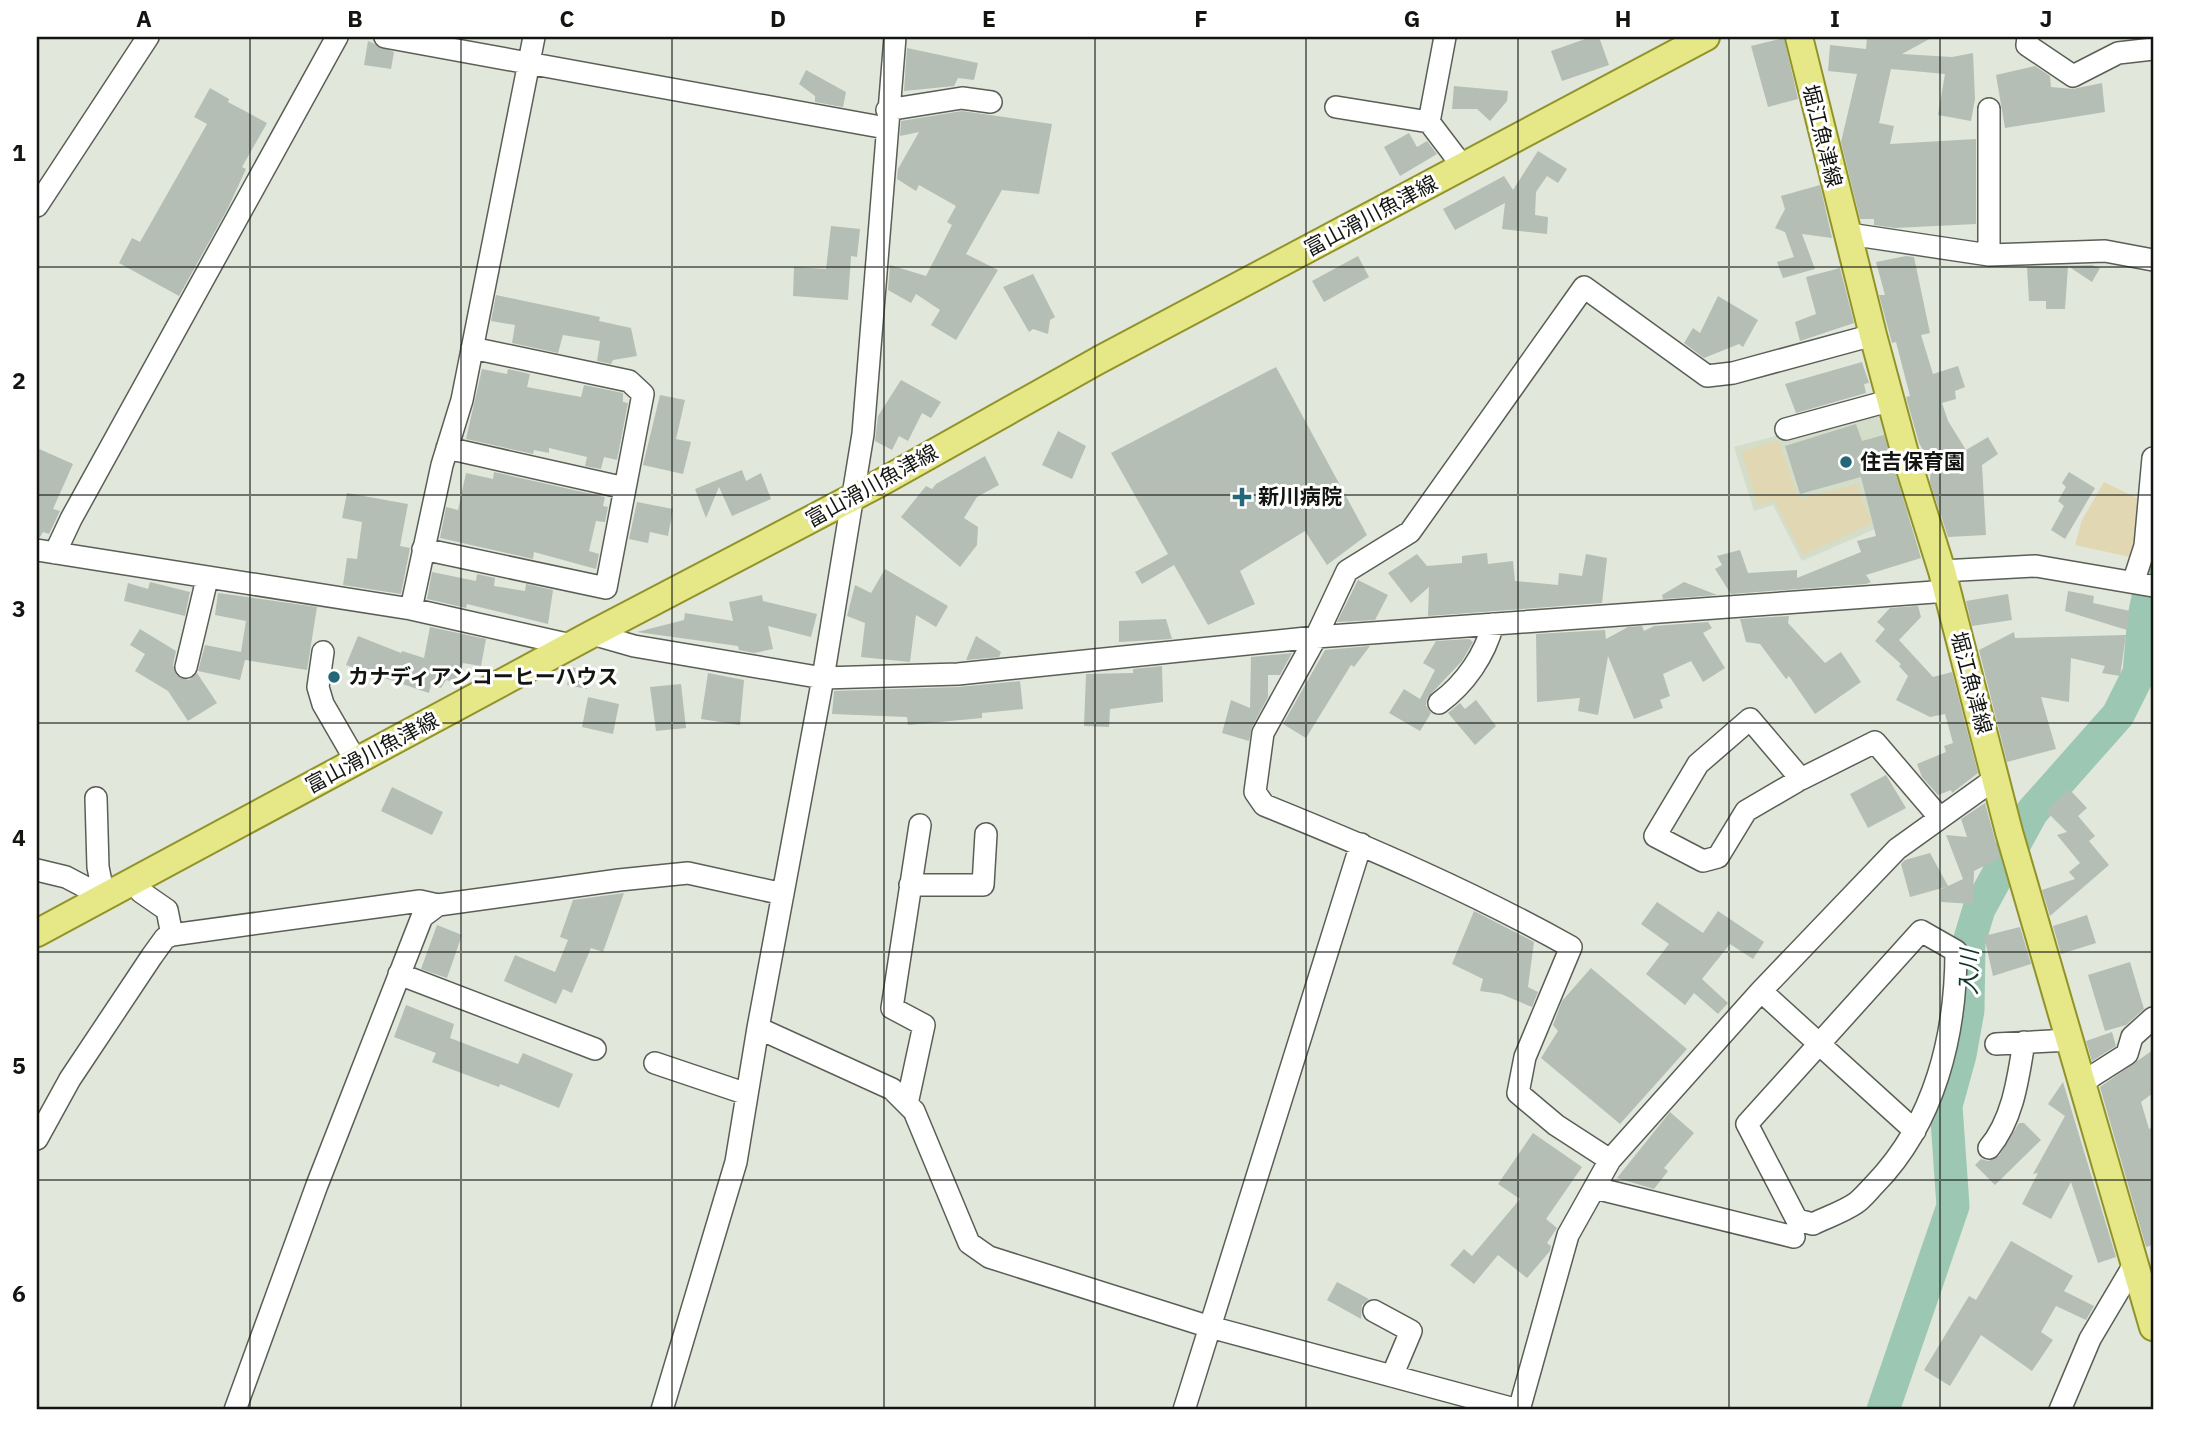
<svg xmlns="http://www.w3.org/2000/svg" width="2190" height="1447" font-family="'IBM Plex Sans','Noto Sans JP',sans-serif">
  <rect width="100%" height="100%" fill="#e1e7db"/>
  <path fill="#d4ddca" d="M 1883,407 L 1912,513 L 1802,561 L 1773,505 L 1754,511 L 1734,447 Z"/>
  <path fill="#e2d7b3" d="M 1778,440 L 1799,499 L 1857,484 L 1872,523 L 1803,555 L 1774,500 L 1758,505 L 1741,451 Z
    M 2104,482 L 2145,502 L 2137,552 L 2130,557 L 2075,545 L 2082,520 Z"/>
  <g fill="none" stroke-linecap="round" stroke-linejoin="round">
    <path stroke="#9cc7b3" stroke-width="33" d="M 1883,1410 L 1953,1206 L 1946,1106 L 1960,1055 L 1968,1010 L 1969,942 L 1979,909 L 2032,812 L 2118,715 L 2139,673 L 2144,617 L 2153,574"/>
  </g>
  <path fill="#b4beb5" d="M 1591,37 L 1599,37 L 1609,65 L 1562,81 L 1551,51 Z
    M 1867,37 L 1933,37 L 1902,54 L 1952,57 L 1973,53 L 1975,99 L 1971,121 L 1938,115 L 1945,74 L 1891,69 L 1879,123 L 1894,126 L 1890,144 L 1976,139 L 1976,224 L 1895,228 L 1874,225 L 1874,219 L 1860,219 L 1841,142 L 1857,74 L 1828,71 L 1830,45 L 1866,49 Z
    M 1784,38 L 1798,99 L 1768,107 L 1751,46 Z
    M 368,41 L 394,52 L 391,69 L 364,65 Z
    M 907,48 L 978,63 L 974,80 L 958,78 L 954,86 L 904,91 Z
    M 2035,66 L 2050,76 L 2051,87 L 2073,89 L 2102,83 L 2105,112 L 2005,128 L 1996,75 Z
    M 806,70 L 846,92 L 843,107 L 815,102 L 815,96 L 799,84 Z
    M 1454,86 L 1508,91 L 1507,101 L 1490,121 L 1477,109 L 1452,109 Z
    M 210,88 L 229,99 L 228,102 L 267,123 L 242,167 L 246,169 L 228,208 L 179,296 L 119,263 L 132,238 L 140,242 L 207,124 L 194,117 Z
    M 962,111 L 1052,124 L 1039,194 L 1002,190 L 966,254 L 998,270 L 956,340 L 931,325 L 940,310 L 916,294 L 911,303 L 888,290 L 890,265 L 926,276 L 952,225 L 947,222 L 956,206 L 919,185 L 916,191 L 897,179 L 898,169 L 919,132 L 900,136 L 901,121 Z
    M 1409,133 L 1417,147 L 1427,141 L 1437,154 L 1400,176 L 1384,147 Z
    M 1538,151 L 1567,169 L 1558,183 L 1547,176 L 1536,192 L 1535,215 L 1548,217 L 1547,234 L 1502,229 L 1505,203 L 1455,230 L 1443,209 L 1504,176 L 1513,190 Z
    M 1820,185 L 1832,238 L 1802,234 L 1815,269 L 1783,278 L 1777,262 L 1794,257 L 1785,232 L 1775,228 L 1785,209 L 1781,196 Z
    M 831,226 L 860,229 L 857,257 L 851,256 L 848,300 L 793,296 L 794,267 L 826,269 Z
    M 1358,256 L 1369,277 L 1324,302 L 1312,281 Z
    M 1906,256 L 1914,257 L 1930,333 L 1921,335 L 1933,374 L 1958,366 L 1965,387 L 1955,391 L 1956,399 L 1942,403 L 1948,421 L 1966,450 L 1988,437 L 1998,454 L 1982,465 L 1986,535 L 1948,537 L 1930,482 L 1931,464 L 1919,443 L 1906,397 L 1910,396 L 1896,342 L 1892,343 L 1879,295 L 1885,295 L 1876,262 Z
    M 2092,265 L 2100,268 L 2092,282 L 2068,266 L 2065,309 L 2046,309 L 2046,301 L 2029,301 L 2027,267 Z
    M 1840,268 L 1854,323 L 1800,341 L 1795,322 L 1816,314 L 1806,277 Z
    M 1033,274 L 1055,317 L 1050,320 L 1048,334 L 1033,329 L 1029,332 L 1003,287 Z
    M 496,295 L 600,317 L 599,321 L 631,328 L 637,356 L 613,360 L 611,364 L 597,361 L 600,341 L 563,335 L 558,353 L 512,343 L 515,325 L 491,321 Z
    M 1718,296 L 1758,320 L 1743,347 L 1739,344 L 1704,358 L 1684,343 L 1693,328 L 1700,333 Z
    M 1862,362 L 1869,383 L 1864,384 L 1866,393 L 1796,413 L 1785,384 Z
    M 1276,367 L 1367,535 L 1327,565 L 1305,531 L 1240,571 L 1255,604 L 1208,625 L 1174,565 L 1142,584 L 1135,572 L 1168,554 L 1111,453 Z
    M 482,369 L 507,374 L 508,369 L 530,374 L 527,387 L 581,397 L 584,385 L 623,393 L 623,402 L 628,403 L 617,460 L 604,457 L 601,469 L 585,466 L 587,457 L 549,448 L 549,453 L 534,450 L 533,454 L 466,439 Z
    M 901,380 L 941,402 L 931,418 L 922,413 L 908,441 L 899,436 L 892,450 L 875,441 L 878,416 Z
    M 660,395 L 685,400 L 676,439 L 691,442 L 683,474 L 643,465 Z
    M 1856,424 L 1862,441 L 1884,435 L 1921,558 L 1866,575 L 1871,582 L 1866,584 L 1731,594 L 1715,569 L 1722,565 L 1717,556 L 1740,550 L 1748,573 L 1797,570 L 1797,578 L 1861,552 L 1857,541 L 1876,536 L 1861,477 L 1800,494 L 1785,446 Z
    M 1058,431 L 1086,446 L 1072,479 L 1042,465 Z
    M 37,448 L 73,464 L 53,509 L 60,511 L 49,534 L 43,532 L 40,537 L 37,537 Z
    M 985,456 L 999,485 L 977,497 L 964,518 L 978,527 L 977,545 L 960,567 L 901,517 L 926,486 L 932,489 L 936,484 Z
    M 742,470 L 746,481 L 761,473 L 771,499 L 732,516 L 719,487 L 706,518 L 695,489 Z
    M 494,472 L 605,497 L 603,506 L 608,507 L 605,522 L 596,521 L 589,551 L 599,554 L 596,569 L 534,552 L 533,559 L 440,538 L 446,507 L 458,510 L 466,473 L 493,479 Z
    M 2069,472 L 2095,488 L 2065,539 L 2051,530 L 2064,506 L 2058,501 L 2066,487 L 2062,483 Z
    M 347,493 L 408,504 L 400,546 L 410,548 L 401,594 L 343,585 L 347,558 L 357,559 L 362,522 L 342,518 Z
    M 637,502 L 673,509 L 668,536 L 650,532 L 648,543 L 629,539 Z
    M 1487,553 L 1488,564 L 1513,561 L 1515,581 L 1558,585 L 1559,573 L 1582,576 L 1586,554 L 1607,558 L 1602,603 L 1428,616 L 1429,587 L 1411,603 L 1388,573 L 1417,554 L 1427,566 L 1462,563 L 1462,556 Z
    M 885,569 L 948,606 L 936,627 L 916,615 L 910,662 L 861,657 L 865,623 L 847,616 L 855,585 L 871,593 Z
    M 432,572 L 476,581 L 477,574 L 495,578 L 494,586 L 525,591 L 526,584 L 553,590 L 548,624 L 467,604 L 466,608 L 427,599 Z
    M 1358,580 L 1388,595 L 1375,620 L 1337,622 Z
    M 150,582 L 190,592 L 185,616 L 124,601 L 128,583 L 148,589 Z
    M 1684,582 L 1717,595 L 1663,599 L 1662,595 Z
    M 2068,591 L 2094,596 L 2093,603 L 2130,611 L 2127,630 L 2065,611 Z
    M 218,593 L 317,607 L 307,670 L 245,660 L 240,680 L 198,671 L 205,645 L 241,652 L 246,621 L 215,615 Z
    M 2008,594 L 2012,620 L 1972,626 L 1966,601 Z
    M 762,595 L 763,601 L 817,614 L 811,637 L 768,626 L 773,649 L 754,653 L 739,650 L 738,646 L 637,632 L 684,620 L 685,613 L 733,621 L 729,602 Z
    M 1918,606 L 1921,617 L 1899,640 L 1933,677 L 1952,672 L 1978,773 L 1952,793 L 1951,790 L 1938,795 L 1922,777 L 1917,764 L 1946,752 L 1944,746 L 1953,743 L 1945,714 L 1930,717 L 1896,700 L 1908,676 L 1899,666 L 1901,664 L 1875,641 L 1885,629 L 1877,622 L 1890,608 Z
    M 1789,616 L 1788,623 L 1825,663 L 1841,652 L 1861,682 L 1815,714 L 1789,676 L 1786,679 L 1760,644 L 1746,642 L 1740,619 Z
    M 1166,619 L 1172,639 L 1119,642 L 1119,621 Z
    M 1708,622 L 1712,628 L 1703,633 L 1725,668 L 1703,682 L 1691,661 L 1663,674 L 1670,696 L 1660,700 L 1663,708 L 1634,719 L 1608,656 L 1598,715 L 1578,711 L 1580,698 L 1537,702 L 1536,634 L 1605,630 L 1606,639 L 1628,627 L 1642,626 L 1644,631 L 1654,626 Z
    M 430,627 L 486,639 L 481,666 L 463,663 L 457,683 L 446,680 L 441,688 L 431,685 L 429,693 L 346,665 L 358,636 L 401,653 L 402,651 L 424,658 Z
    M 140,629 L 176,651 L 173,665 L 177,676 L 189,680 L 197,673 L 217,703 L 188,721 L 168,691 L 135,671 L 145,654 L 130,645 Z
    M 2014,632 L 2015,638 L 2126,635 L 2120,676 L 2102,673 L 2105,666 L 2071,658 L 2069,702 L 2041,697 L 2056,749 L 2007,762 L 1979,650 Z
    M 976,636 L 1001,652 L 999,657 L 966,660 Z
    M 1469,639 L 1473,642 L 1462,661 L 1427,698 L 1426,706 L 1431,713 L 1420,731 L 1389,713 L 1404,689 L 1420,699 L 1435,670 L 1423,663 L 1436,641 Z
    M 1370,646 L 1354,667 L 1351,665 L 1306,738 L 1283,724 L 1325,650 Z
    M 1292,653 L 1280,675 L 1268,675 L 1268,697 L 1252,727 L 1249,741 L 1222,733 L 1231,700 L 1250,708 L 1251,657 Z
    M 1162,666 L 1163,702 L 1110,709 L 1109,727 L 1084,726 L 1086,674 L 1133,673 L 1133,669 Z
    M 571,667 L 591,672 L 587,689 L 567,685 Z
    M 708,673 L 744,680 L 740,725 L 701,719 Z
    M 1020,681 L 1023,709 L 982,713 L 982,718 L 908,725 L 907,717 L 832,714 L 834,691 L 958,687 Z
    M 681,684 L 686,728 L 656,731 L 650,687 Z
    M 588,697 L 619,704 L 613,734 L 582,727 Z
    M 1476,700 L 1496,726 L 1475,745 L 1448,713 L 1460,703 L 1465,709 Z
    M 1886,775 L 1906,808 L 1868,828 L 1850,794 Z
    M 392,787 L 443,812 L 432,835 L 381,811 Z
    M 2069,789 L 2087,808 L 2078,816 L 2095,836 L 2089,841 L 2109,865 L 2050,916 L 2042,890 L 2075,879 L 2069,872 L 2080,863 L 2057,835 L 2067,832 L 2046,811 Z
    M 1985,803 L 2000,858 L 1974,871 L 1973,904 L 1941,902 L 1941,889 L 1946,887 L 1910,897 L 1901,864 L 1905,860 L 1930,853 L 1948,886 L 1963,879 L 1946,835 L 1967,837 L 1961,819 Z
    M 624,893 L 603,952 L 591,948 L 572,993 L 563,989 L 556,1004 L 504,981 L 515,955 L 555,972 L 568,940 L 560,937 L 573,900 Z
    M 1657,902 L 1703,933 L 1718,911 L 1764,942 L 1753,959 L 1730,944 L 1702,979 L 1728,1003 L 1718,1014 L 1694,993 L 1685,1005 L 1646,974 L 1669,944 L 1641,924 Z
    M 1474,911 L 1534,942 L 1528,987 L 1538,992 L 1532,1007 L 1501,994 L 1480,991 L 1483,979 L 1452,964 Z
    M 2087,915 L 2096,943 L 2061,954 L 2053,926 Z
    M 437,925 L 462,935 L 447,978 L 421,969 Z
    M 2020,927 L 2031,964 L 1993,976 L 1984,936 Z
    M 2130,962 L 2144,1009 L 2126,1025 L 2105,1031 L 2088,975 Z
    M 1591,968 L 1687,1049 L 1620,1124 L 1541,1058 L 1558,1031 L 1553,1025 L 1562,1001 Z
    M 406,1005 L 454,1024 L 450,1038 L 518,1064 L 523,1053 L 573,1074 L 559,1108 L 500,1084 L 499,1087 L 432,1062 L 436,1053 L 394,1037 Z
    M 2112,1032 L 2116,1046 L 2092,1061 L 2086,1041 Z
    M 2153,1050 L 2153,1093 L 2141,1102 L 2149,1129 L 2153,1127 L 2153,1245 L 2146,1247 L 2100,1087 Z
    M 2063,1082 L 2116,1257 L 2098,1263 L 2071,1182 L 2051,1219 L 2022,1204 L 2038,1173 L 2033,1174 L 2065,1116 L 2048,1104 Z
    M 1670,1112 L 1694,1133 L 1664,1168 L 1668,1171 L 1654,1189 L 1617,1178 Z
    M 2019,1123 L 2024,1123 L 2041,1140 L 1995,1185 L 1975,1165 L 1981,1159 L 1988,1161 L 1999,1156 Z
    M 1533,1133 L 1582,1167 L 1546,1219 L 1557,1228 L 1547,1243 L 1551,1246 L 1550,1251 L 1527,1278 L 1498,1255 L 1474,1284 L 1450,1265 L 1464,1249 L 1472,1256 L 1520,1199 L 1498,1184 Z
    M 2011,1241 L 2073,1276 L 2064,1291 L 2094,1306 L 2086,1320 L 2056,1306 L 2041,1332 L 2053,1340 L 2032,1371 L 1981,1335 L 1950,1386 L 1924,1370 L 1969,1296 L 1976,1300 Z
    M 1337,1282 L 1369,1299 L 1362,1305 L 1361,1319 L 1327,1300 Z"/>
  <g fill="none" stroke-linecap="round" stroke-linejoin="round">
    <defs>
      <path id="minor" d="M 385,37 L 886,128
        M 1445,37 L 1429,122 L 1464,168
        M 2028,37 L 2027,45 L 2073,76 L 2118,53 L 2153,49
        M 1336,107 L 1429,122
        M 887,110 L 962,98 L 991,102
        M 37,206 L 148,37
        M 1849,234 L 1989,255 L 2105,251 L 2153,260
        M 1989,255 L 1989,109
        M 1786,429 L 1892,400
        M 447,448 L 625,488
        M 423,549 L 606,588 L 643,394 L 629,381 L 472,348
        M 37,550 L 411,609 L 571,645
        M 55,553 L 71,519 L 337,37
        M 1942,571 L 2036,566 L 2153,586
        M 2134,580 L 2145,546 L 2153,458
        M 411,609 L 442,465 L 462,400 L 534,37
        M 592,634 L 634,646 L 823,678 L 958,674 L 1316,637 L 1948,591
        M 323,652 L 318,687 L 323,704 L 356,761
        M 186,667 L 207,579
        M 1439,703 C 1465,684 1485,655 1493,624
        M 1801,779 L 1750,719 L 1698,764 L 1655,836 L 1703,861 L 1718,857 L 1746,811 L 1801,779 L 1875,742 L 1940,818
        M 96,798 L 98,867 L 104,897
        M 37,870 L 66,877 L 104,897
        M 910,885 L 983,885 L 986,834
        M 1921,931 L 1956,951 C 1956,1035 1935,1122 1875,1184 C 1869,1190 1863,1198 1856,1203 C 1843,1212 1827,1217 1813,1224 L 1797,1220 L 1747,1124 Z
        M 172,935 L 420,901 L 438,905
        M 399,974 L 595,1049
        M 1761,991 L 1915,1131
        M 758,1028 L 892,1089 L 914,1111 L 969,1243 L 989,1257 L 1210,1327 L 1518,1410
        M 1996,1044 L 2070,1040
        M 655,1063 L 747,1094
        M 2083,1082 L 2127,1054 L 2132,1037 L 2153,1018
        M 907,1104 L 924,1025 L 892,1008 L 920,825
        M 37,1139 L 70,1079 L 152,956 L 165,938 L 172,935 L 167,910 L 141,892 L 135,880
        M 1989,1148 C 2013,1119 2018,1079 2024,1042
        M 1610,1160 L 1556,1125 L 1518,1093 L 1525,1057 L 1571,947 C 1473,892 1368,847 1264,805 L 1255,792 L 1263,733 L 1316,637 L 1347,571 L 1410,532 L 1584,287 L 1707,376 L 1733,373 L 1873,335
        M 1595,1188 L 1794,1237
        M 1374,1311 L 1411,1331 L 1392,1376
        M 235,1410 L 317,1185 L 422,917 L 438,905 L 619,880 L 688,873 L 783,894
        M 662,1410 L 736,1162 L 758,1028 L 823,678 L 863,434 L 895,37
        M 1184,1410 L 1361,844
        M 1519,1410 L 1568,1235 L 1610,1160 L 1761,991 L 1897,849 L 1996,778
        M 2060,1410 L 2090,1339 L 2135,1263"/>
      <path id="major" d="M 1799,37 L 1873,335 L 1904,450 L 1942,571 L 2009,832 L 2153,1327
        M 37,933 L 592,634 L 880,483 L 1099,360 L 1706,37"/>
    </defs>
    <use href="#minor" stroke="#5a5f56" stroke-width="24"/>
    <use href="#major" stroke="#919328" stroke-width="30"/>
    <use href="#minor" stroke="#fff" stroke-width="21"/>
    <use href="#major" stroke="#e6e786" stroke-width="26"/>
  </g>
  <path fill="none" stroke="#131511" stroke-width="2" stroke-opacity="0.55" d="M 250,37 L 250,1410M 461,37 L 461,1410M 672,37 L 672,1410M 884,37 L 884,1410M 1095,37 L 1095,1410M 1306,37 L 1306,1410M 1518,37 L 1518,1410M 1729,37 L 1729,1410M 1940,37 L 1940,1410M 37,267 L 2153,267M 37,495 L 2153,495M 37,723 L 2153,723M 37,952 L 2153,952M 37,1180 L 2153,1180"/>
  <g fill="#246779" stroke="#fff" stroke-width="2.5">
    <circle cx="1846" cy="462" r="7"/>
    <path d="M1238.5 486.5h7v7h7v7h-7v7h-7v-7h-7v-7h7z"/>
    <circle cx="334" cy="677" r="7"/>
  </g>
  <g text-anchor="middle" stroke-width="6" stroke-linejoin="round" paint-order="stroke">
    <g font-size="21" fill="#131511" stroke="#fff">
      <text transform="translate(1822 136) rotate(76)" y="7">堀江魚津線</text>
      <text transform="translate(1371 216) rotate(-28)" y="7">富山滑川魚津線</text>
      <text transform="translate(872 486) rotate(-29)" y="7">富山滑川魚津線</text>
      <text transform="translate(1971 683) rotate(75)" y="7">堀江魚津線</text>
      <text transform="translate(372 753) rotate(-28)" y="7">富山滑川魚津線</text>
    </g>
    <g font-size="21" font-weight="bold" fill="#131511" stroke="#fff" text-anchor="start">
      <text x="1860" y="469">住吉保育園</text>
      <text x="1258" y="504">新川病院</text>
      <text x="348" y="684">カナディアンコーヒーハウス</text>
    </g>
    <g font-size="23" font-style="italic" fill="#113628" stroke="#fff">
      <text transform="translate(1969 972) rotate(-89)" y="8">入川</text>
    </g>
  </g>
  <rect width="2190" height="1447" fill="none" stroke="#ffffff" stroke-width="77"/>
  <rect x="38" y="38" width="2114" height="1370" fill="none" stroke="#131511" stroke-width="2.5"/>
  <g font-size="23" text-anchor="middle" font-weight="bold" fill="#131511">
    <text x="144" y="27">A</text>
    <text x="355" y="27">B</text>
    <text x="567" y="27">C</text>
    <text x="778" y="27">D</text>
    <text x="989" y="27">E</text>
    <text x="1201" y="27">F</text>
    <text x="1412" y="27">G</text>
    <text x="1623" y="27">H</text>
    <text x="1835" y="27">I</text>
    <text x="2046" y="27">J</text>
    <text x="19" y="161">1</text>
    <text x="19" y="389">2</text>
    <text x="19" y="617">3</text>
    <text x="19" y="846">4</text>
    <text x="19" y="1074">5</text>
    <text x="19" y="1302">6</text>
  </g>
</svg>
